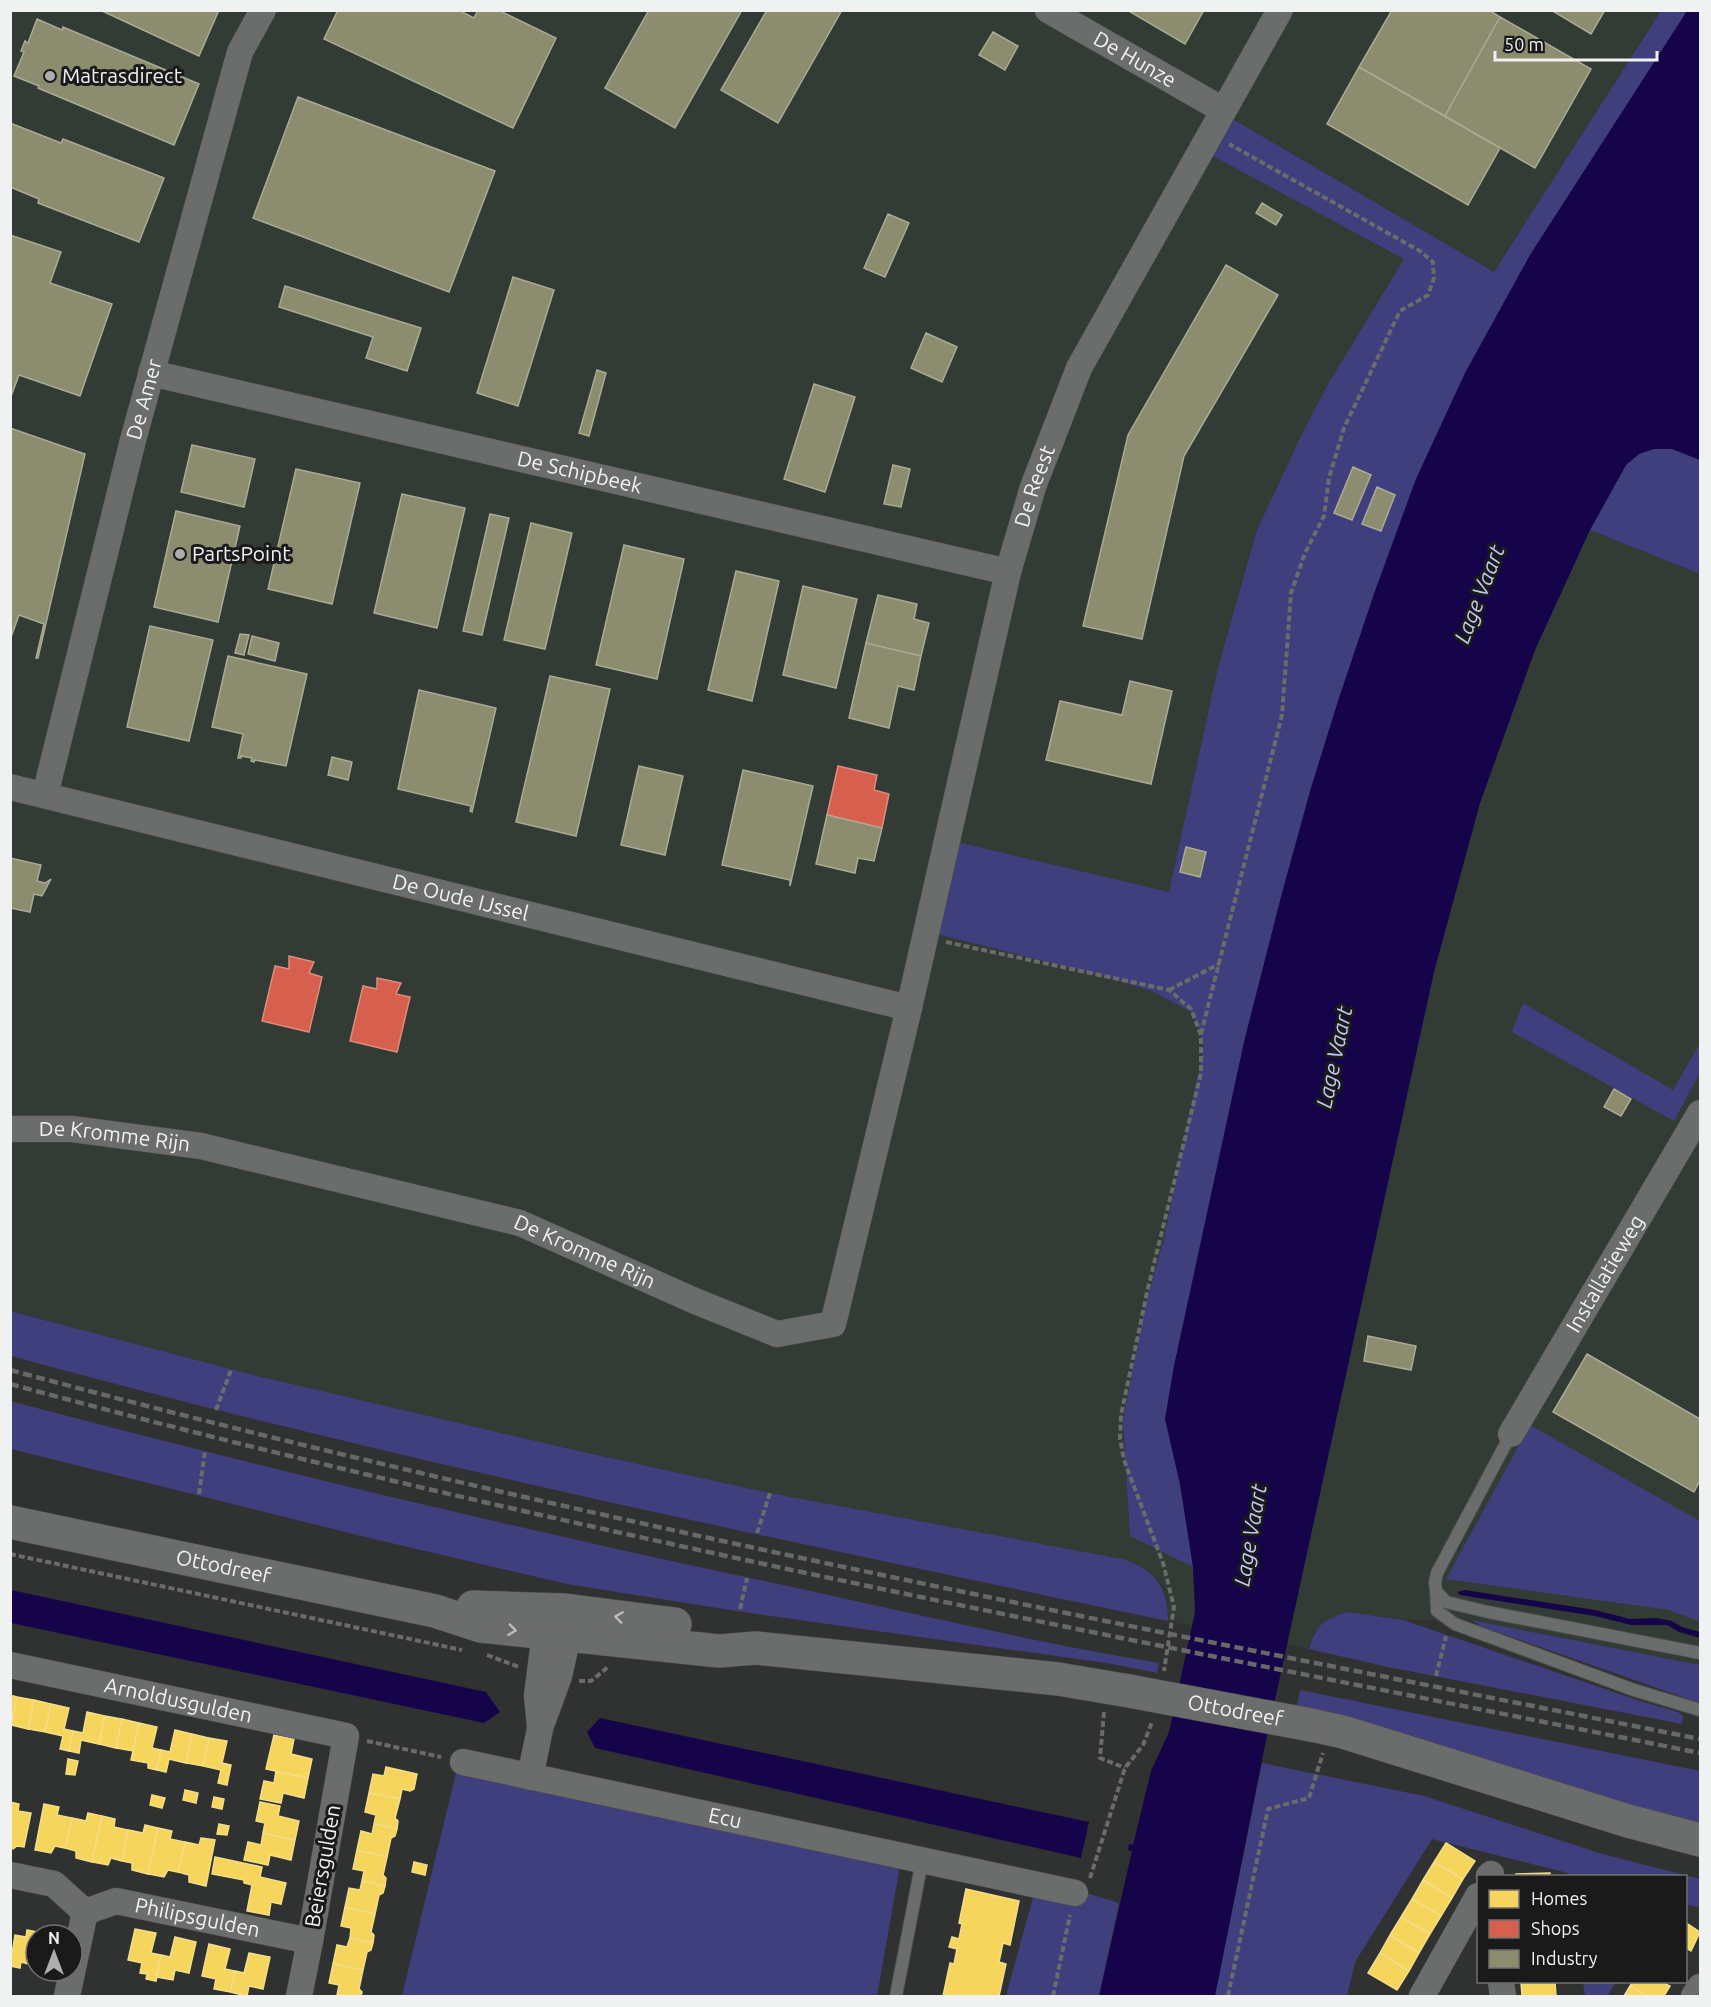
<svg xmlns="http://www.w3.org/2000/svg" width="1711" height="2007" font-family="Ubuntu,sans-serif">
  <rect width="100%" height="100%" fill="#303231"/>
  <path fill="#323b34" d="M 10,11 L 1700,11 L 1700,1665 L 1471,1620 L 1403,1620 L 1348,1612 L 1314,1632 L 1309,1649 L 1168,1621 L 1168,1605 L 1164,1588 L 1152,1573 L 1135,1563 L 770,1493 L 401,1411 L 231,1370 L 11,1311 Z"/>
  <path fill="#403f7e" d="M 1661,11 L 1687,11 L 1530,255 L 1465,373 L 1416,479 L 1375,591 L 1338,701 L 1311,788 L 1282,893 L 1244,1042 L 1174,1366 L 1165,1419 L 1180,1484 L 1193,1567 L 1130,1536 L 1123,1421 L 1144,1311 L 1164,1239 L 1204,1045 L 1193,1013 L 1152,991 L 1102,976 L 937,934 L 957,842 L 1169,892 L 1218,668 L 1257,530 L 1302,434 L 1327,386 L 1404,259 L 1213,156 L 1234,120 L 1494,272 Z
    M 1654,449 L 1672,449 L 1700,460 L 1700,574 L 1590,530 L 1626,465 L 1639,454 Z
    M 1523,1003 L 1673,1090 L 1700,1043 L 1700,1073 L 1674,1121 L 1512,1032 Z
    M 10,1311 L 253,1375 L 566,1448 L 770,1493 L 1122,1559 C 1155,1569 1168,1586 1168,1621 C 781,1540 393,1460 11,1356 Z
    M 10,1401 C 268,1469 527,1531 788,1586 C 911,1613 1034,1642 1159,1663 L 1157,1673 L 1113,1664 L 743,1612 L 567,1584 L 374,1539 L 11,1449 Z
    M 1530,1425 L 1700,1521 L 1700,1622 L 1669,1610 L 1446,1579 Z
    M 1348,1612 L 1403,1620 L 1637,1700 L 1678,1712 L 1683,1716 L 1682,1724 L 1388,1667 L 1309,1649 C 1316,1624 1325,1619 1348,1612 Z
    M 1471,1620 L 1700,1665 L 1700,1703 L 1483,1627 Z
    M 1300,1690 L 1700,1771 L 1700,1827 L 1297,1706 Z
    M 1262,1763 L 1424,1796 L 1599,1853 L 1700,1879 L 1700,1908 L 1686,1904 L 1686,1876 L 1569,1876 L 1568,1873 L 1432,1839 L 1355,1962 L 1347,1996 L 1215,1996 Z
    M 457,1769 L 900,1865 L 877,1996 L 402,1996 Z
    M 1076,1890 L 1119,1903 L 1099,1996 L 1006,1996 L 1034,1894 Z
    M 1583,1982 L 1616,1982 L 1607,1996 L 1585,1996 Z"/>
  <path fill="#16044a" d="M 1687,11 L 1700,11 L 1700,460 L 1672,449 L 1654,449 L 1639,454 L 1626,465 L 1590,530 L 1535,650 L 1480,803 L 1434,972 L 1264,1750 L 1215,1996 L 1099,1996 L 1132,1851 L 1128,1850 L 1129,1844 L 1133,1845 L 1151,1771 L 1169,1732 L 1195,1612 L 1193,1567 L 1180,1484 L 1165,1419 L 1174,1366 L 1244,1042 L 1282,893 L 1311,788 L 1338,701 L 1375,591 L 1416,479 L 1465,373 L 1530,255 Z
    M 11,1590 L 486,1692 L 500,1712 L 484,1723 L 11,1623 Z
    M 1465,1590 L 1595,1610 L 1630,1619 L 1657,1618 L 1672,1621 L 1682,1627 L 1700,1632 L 1700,1638 L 1679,1632 L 1667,1625 L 1631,1625 L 1595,1616 L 1460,1595 L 1457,1592 Z
    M 600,1718 L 1089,1822 L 1081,1858 L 595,1748 L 587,1732 Z"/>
  <path fill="#f6d55c" stroke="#f4de89" stroke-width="1.5" d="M 10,1695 L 17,1697 L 11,1725 L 10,1725 Z
    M 17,1697 L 34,1700 L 28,1729 L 11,1725 Z
    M 34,1700 L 51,1704 L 45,1732 L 28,1729 Z
    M 51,1704 L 69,1708 L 64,1729 L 73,1731 L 69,1751 L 60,1749 L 63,1736 L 45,1732 Z
    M 87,1712 L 105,1716 L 99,1744 L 81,1740 L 79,1753 L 69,1751 L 73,1731 L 83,1733 Z
    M 105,1716 L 122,1719 L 116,1748 L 99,1744 Z
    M 122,1719 L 139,1723 L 133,1751 L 116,1748 Z
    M 139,1723 L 157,1727 L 152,1748 L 161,1750 L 157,1770 L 148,1768 L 148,1763 L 131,1760 Z
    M 175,1730 L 192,1734 L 186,1763 L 169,1759 L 166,1772 L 157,1770 L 161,1750 L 170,1752 Z
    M 192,1734 L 209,1738 L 203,1766 L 186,1763 Z
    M 274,1735 L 294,1739 L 291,1754 L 312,1759 L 308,1778 L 266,1769 Z
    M 209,1738 L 227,1741 L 222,1763 L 231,1765 L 227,1785 L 218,1783 L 221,1770 L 203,1766 Z
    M 68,1759 L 78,1761 L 75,1775 L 66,1774 Z
    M 386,1767 L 417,1774 L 414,1789 L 410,1791 L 402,1789 L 400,1799 L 369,1793 L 373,1774 L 384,1776 Z
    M 276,1771 L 308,1778 L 304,1798 L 283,1793 L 281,1803 L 260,1799 L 264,1781 L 274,1783 Z
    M 185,1790 L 198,1793 L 196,1803 L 183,1800 Z
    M 369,1793 L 400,1799 L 395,1818 L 398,1821 L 397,1829 L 374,1824 L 376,1815 L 365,1812 Z
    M 152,1795 L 165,1798 L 162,1808 L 150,1805 Z
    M 214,1797 L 224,1799 L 222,1809 L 212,1807 Z
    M 10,1802 L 19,1804 L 18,1811 L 31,1813 L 24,1847 L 17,1846 L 13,1849 L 10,1845 Z
    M 260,1802 L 280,1806 L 278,1816 L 299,1821 L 295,1840 L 263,1833 L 265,1823 L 256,1821 Z
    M 44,1804 L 59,1807 L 57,1815 L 72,1818 L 65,1848 L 55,1846 L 51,1853 L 35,1850 Z
    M 88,1813 L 102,1816 L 92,1862 L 76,1858 L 76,1851 L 65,1848 L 72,1818 L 86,1821 Z
    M 102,1816 L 115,1819 L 114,1827 L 128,1830 L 122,1861 L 111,1858 L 108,1865 L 92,1862 Z
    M 219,1824 L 229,1826 L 227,1835 L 217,1834 Z
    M 374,1824 L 397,1829 L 395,1836 L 391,1838 L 387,1857 L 357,1850 L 361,1831 L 372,1834 Z
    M 145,1825 L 158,1828 L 148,1874 L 132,1870 L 132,1863 L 122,1861 L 128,1830 L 143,1833 Z
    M 158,1828 L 172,1831 L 170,1839 L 185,1842 L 178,1872 L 168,1870 L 164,1877 L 148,1874 Z
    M 263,1833 L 295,1840 L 291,1860 L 270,1855 L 268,1865 L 244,1860 L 248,1842 L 261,1845 Z
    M 201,1838 L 215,1840 L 206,1886 L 189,1882 L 189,1875 L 178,1872 L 185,1842 L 199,1845 Z
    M 1446,1843 L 1475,1861 L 1463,1879 L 1434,1862 Z
    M 357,1850 L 387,1857 L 383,1875 L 386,1878 L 385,1886 L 362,1881 L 364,1871 L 353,1869 Z
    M 215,1857 L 262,1867 L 260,1877 L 286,1883 L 281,1904 L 271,1902 L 269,1915 L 247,1911 L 252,1885 L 244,1883 L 244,1880 L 212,1874 Z
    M 414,1862 L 427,1865 L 425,1875 L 412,1872 Z
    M 1434,1862 L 1463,1879 L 1452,1898 L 1423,1880 Z
    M 1550,1873 L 1550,1876 L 1516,1876 L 1516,1874 Z
    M 1423,1880 L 1452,1898 L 1441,1916 L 1412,1899 Z
    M 362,1881 L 385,1886 L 383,1893 L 379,1895 L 375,1914 L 345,1907 L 349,1888 L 360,1890 Z
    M 966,1889 L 1019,1901 L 1010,1945 L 1003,1943 L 999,1962 L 1006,1964 L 999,1996 L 943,1996 L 950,1963 L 954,1964 L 957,1949 L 949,1947 L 952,1937 L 959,1939 L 962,1924 L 959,1923 Z
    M 1412,1899 L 1441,1916 L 1430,1934 L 1401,1917 Z
    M 345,1907 L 375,1914 L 371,1932 L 374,1935 L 373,1943 L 350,1938 L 351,1928 L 341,1926 Z
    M 1401,1917 L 1430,1934 L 1419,1953 L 1390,1935 Z
    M 1686,1923 L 1700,1932 L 1691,1951 L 1686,1948 Z
    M 135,1929 L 156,1933 L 151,1953 L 161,1955 L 156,1981 L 146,1979 L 147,1974 L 140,1973 L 142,1963 L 128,1960 Z
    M 27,1930 L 48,1934 L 36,1935 L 36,1966 L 21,1962 L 20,1968 L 10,1966 L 15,1935 L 26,1937 Z
    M 1390,1935 L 1419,1953 L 1409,1971 L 1380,1953 Z
    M 175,1937 L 196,1942 L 189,1973 L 175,1970 L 173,1980 L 156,1977 L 161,1955 L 170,1957 Z
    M 350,1938 L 373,1943 L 371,1950 L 367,1952 L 363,1970 L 333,1964 L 337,1945 L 347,1947 Z
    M 209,1944 L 230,1949 L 225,1969 L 235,1971 L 230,1992 L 214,1989 L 216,1979 L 202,1976 Z
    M 249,1953 L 270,1957 L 263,1989 L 249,1986 L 247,1996 L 230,1992 L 235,1971 L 244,1973 Z
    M 1380,1953 L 1409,1971 L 1397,1990 L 1368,1973 Z
    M 333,1964 L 363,1970 L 359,1989 L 362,1992 L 361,1996 L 337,1995 L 339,1985 L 329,1983 Z
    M 1521,1982 L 1555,1982 L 1556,1996 L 1522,1996 Z
    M 1633,1982 L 1662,1982 L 1670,1986 L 1664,1996 L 1647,1996 L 1630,1986 Z
    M 1630,1986 L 1647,1996 L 1624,1996 Z"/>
  <path fill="#d6604d" stroke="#de8c7e" stroke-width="1.5" d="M 838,766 L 877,775 L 874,790 L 889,794 L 882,828 L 827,815 Z
    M 289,956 L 314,962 L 309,973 L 322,977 L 309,1032 L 262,1021 L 275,966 L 289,969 Z
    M 377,978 L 401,983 L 396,994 L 410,997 L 397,1052 L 350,1041 L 363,986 L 377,989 Z"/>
  <path fill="#8c8c6e" stroke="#aaab95" stroke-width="1.5" d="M 100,10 L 219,10 L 199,56 Z
    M 338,10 L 458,10 L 474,18 L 478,10 L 498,10 L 556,38 L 513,128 L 324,39 Z
    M 649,10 L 742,10 L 675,128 L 605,88 Z
    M 767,10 L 842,10 L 778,123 L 721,90 Z
    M 1127,10 L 1204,10 L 1185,44 Z
    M 1392,10 L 1489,10 L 1500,17 L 1445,116 L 1359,67 Z
    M 1551,10 L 1605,10 L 1591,34 Z
    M 1500,17 L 1591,69 L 1535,168 L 1445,116 Z
    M 37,19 L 62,30 L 63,27 L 199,84 L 174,145 L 38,88 L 39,86 L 14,76 L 24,52 L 21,51 L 25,41 L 28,43 Z
    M 993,32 L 1018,46 L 1005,70 L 979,55 Z
    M 1359,67 L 1500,148 L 1468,205 L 1327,124 Z
    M 298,97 L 495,171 L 449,292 L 253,218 Z
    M 10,123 L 61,143 L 63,139 L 164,178 L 139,242 L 38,203 L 39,199 L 10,187 Z
    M 1262,203 L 1282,215 L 1276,225 L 1256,213 Z
    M 888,214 L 909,223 L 885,277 L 864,268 Z
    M 10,235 L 61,252 L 50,283 L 112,304 L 80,396 L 19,375 L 10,399 Z
    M 1226,265 L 1278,295 L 1184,456 L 1142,639 L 1083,626 L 1128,435 Z
    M 513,277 L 554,290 L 518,406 L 477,393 Z
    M 285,286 L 421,328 L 407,371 L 366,358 L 373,337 L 279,307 Z
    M 926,333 L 957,347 L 942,382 L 911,368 Z
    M 597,370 L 606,373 L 589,436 L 579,433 Z
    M 814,384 L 855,397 L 825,492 L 784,479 Z
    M 10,428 L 85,454 L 38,658 L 36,658 L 44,624 L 19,615 L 10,640 Z
    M 192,445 L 255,459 L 244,507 L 181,492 Z
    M 893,465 L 910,469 L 901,507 L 884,504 Z
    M 1353,467 L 1371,475 L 1352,520 L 1334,513 Z
    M 296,469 L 360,483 L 332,604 L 268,589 Z
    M 1377,487 L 1395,495 L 1381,531 L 1362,524 Z
    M 402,494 L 465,508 L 437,628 L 374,613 Z
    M 176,511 L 240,526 L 218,622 L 154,607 Z
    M 490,514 L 509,518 L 482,635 L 463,631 Z
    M 531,523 L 572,533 L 545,649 L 504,640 Z
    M 624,545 L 684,559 L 657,679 L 596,665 Z
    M 736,571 L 779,581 L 752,701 L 708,690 Z
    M 803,586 L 857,599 L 836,688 L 783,675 Z
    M 878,595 L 917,604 L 914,619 L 929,623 L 921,656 L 866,643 Z
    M 150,626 L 213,640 L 189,741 L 127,727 Z
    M 240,634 L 249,635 L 244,655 L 235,653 Z
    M 252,636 L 279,643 L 275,661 L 248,654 Z
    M 866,643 L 921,656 L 914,690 L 898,686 L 889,728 L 849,718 Z
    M 228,656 L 307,674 L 286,766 L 255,760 L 254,762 L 251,761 L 252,758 L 241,756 L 241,758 L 238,758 L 243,734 L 212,727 Z
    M 550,676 L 610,689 L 576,836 L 516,822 Z
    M 1130,681 L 1172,691 L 1151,784 L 1046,760 L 1060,701 L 1122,715 Z
    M 419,690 L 496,708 L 472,812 L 470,811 L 471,806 L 398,789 Z
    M 332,757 L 352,762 L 348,780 L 328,775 Z
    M 639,766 L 683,776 L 665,855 L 621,845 Z
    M 743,770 L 813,786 L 790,886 L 790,880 L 722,865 Z
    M 827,815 L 882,828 L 874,861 L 858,858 L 855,873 L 816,864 Z
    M 1186,847 L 1206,852 L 1200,877 L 1180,872 Z
    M 10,858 L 41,865 L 37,881 L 45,883 L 51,879 L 42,896 L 34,894 L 30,912 L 10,908 Z
    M 1614,1089 L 1631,1099 L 1621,1116 L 1604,1107 Z
    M 1368,1336 L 1416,1346 L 1411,1370 L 1364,1361 Z
    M 1587,1354 L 1700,1419 L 1700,1480 L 1694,1492 L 1553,1412 Z"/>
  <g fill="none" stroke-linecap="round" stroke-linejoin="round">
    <defs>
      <path id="lane" d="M 1511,1434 L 1437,1573 L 1435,1583 L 1436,1591 L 1446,1602 L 1488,1612 L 1700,1653
        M 1436,1591 L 1437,1611 L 1455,1624 L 1634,1690 L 1700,1710
        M 896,1996 L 922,1861"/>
      <g id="street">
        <path id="s1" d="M 1048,10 L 1223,110"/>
        <path id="s2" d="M 151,373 L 1008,572"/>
        <path id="s3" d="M 10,787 L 909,1008"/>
        <path id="s4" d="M 45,795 L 133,440 L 240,52 L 263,10"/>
        <path id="s5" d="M 10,1129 L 72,1129 L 201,1146 L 520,1223 L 695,1301 L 777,1334 L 833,1324 L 909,1008 L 1008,572 L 1033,487 L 1079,368 L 1280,10"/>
        <path id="s6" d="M 1511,1434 L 1700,1113"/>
        <path id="s7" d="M 10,1665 L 346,1736 L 310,1941 L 299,1996"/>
        <path d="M 543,1720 L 559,1676 L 568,1636 L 565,1617"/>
        <path d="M 540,1726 L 537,1696 L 545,1633 L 556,1620"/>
        <path id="s8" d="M 463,1762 L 1075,1893"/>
        <path d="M 530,1777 L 544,1710"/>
        <path d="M 10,1875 L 54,1884 L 85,1912"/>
        <path d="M 1489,1876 L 1491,1874 L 1491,1876"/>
        <path id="s9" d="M 85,1912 L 116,1901 L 310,1941"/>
        <path d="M 1501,1982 L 1503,1996"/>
        <path d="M 67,1996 L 85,1912"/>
        <path d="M 1422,1996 L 1478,1896"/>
        <path d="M 1694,1996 L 1700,1987"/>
      </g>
      <g id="secondary">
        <path id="s10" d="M 10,1522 L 435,1611 L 481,1626 L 719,1651 L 756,1648 L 1058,1679 L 1129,1691"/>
        <path d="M 473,1607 L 565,1610 L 675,1624"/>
        <path d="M 1311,1725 L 1343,1732 L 1628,1821 L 1700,1840"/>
      </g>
    </defs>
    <use href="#lane" stroke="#4c4e4d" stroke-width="14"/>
    <use href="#street" stroke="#4c4e4d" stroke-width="27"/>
    <use href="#secondary" stroke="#4c4e4d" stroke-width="34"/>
    <path stroke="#6a6b6a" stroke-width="4" stroke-dasharray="6 3" stroke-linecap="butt" d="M 946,942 L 1169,990 L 1191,1009 L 1201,1035 L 1201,1073 L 1148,1288 L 1121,1415 L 1120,1439 L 1124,1460 L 1163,1563 L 1174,1607 L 1164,1671
      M 1169,990 L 1219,964
      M 1201,1034 L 1282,715 L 1291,593 L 1305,553 L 1324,516 L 1329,478 L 1344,428 L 1400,311 L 1428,295 L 1434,278 L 1433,262 L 1420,251 L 1229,144
      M 216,1410 L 231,1370
      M 199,1494 L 205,1451
      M 757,1533 L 770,1493
      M 10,1554 L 462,1650
      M 740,1609 L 747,1578
      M 487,1655 L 519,1667
      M 1436,1676 L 1446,1636
      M 579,1681 L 591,1681 L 608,1667
      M 1104,1712 L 1100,1758 L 1125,1768
      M 367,1741 L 441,1757
      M 1090,1878 L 1125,1768 L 1143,1745 L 1152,1722
      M 1053,1996 L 1070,1915
      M 1228,1996 L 1268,1809 L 1309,1798 L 1323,1753"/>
    <use href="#lane" stroke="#6b6d6c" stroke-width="12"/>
    <use href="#street" stroke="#6b6d6c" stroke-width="26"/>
    <use href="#secondary" stroke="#6b6d6c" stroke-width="33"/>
    <path stroke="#676968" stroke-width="4.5" stroke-dasharray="9 4.5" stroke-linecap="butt" d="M 10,1370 C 568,1520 1135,1627 1700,1739
      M 10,1384 C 568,1535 1135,1640 1700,1753"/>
    <defs>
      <g id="secondary-bridge">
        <path id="s11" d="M 1129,1691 L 1311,1725"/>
      </g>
    </defs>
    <use href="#secondary-bridge" stroke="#4c4e4d" stroke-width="34" stroke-linecap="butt"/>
    <use href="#secondary-bridge" stroke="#6b6d6c" stroke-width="33"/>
  </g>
  <defs><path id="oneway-chevron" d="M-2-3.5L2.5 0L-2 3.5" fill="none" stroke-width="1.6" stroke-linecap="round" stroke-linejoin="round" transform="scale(1.5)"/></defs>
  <g stroke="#bbbdbc">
    <use href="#oneway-chevron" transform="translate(619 1617) rotate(-172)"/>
    <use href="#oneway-chevron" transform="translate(512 1630) rotate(7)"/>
  </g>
  <g fill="#adafae" stroke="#191a19" stroke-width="2">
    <circle cx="50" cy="76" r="6"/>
    <circle cx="180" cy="554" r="6"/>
  </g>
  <g text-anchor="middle" stroke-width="6" stroke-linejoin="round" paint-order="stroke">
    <g font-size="21" fill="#f0f2f1" stroke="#191a19">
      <text dy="7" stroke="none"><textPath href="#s1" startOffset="100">De Hunze</textPath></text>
      <text dy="7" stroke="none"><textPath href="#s4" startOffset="408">De Amer</textPath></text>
      <text dy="7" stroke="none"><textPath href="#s2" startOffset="440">De Schipbeek</textPath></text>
      <text dy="7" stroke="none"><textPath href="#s5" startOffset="1719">De Reest</textPath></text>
      <text dy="7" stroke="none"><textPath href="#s3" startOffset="464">De Oude IJssel</textPath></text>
      <text dy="7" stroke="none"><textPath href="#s5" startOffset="105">De Kromme Rijn</textPath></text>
      <text dy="7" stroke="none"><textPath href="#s5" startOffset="591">De Kromme Rijn</textPath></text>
      <text dy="7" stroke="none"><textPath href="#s6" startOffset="186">Installatieweg</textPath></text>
      <text dy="7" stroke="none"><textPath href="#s10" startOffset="218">Ottodreef</textPath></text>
      <text dy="7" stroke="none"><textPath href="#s7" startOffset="172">Arnoldusgulden</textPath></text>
      <text dy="7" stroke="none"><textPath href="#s11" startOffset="108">Ottodreef</textPath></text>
      <text dy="7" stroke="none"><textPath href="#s8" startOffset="268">Ecu</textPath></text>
      <text transform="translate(323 1866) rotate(-80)" y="7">Beiersgulden</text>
      <text dy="7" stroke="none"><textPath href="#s9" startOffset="116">Philipsgulden</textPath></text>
    </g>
    <g font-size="21" fill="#f0f2f1" stroke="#191a19" text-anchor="start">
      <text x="62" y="83">Matrasdirect</text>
      <text x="192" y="561">PartsPoint</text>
    </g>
    <g font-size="22" font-style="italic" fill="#c3c7f4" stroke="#191a19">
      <text transform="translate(1479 594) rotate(-69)" y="8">Lage Vaart</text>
      <text transform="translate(1334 1057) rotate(-78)" y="8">Lage Vaart</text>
      <text transform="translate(1250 1535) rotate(-80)" y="8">Lage Vaart</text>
    </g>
  </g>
  <rect width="1711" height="2007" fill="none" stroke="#f0f2f1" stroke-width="24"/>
  <rect x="1477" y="1875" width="210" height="108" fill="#191a19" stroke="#6f706f" stroke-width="1.5"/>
  <rect x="1489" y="1890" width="30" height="18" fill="#f6d55c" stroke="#6f706f" stroke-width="1.5"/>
  <text x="1531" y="1905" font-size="18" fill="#f0f2f1">Homes</text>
  <rect x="1489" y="1920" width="30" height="18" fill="#d6604d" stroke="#6f706f" stroke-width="1.5"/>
  <text x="1531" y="1935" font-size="18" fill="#f0f2f1">Shops</text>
  <rect x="1489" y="1950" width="30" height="18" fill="#8c8c6e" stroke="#6f706f" stroke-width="1.5"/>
  <text x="1531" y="1965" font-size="18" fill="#f0f2f1">Industry</text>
  <g transform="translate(54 1953)"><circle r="28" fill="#191a19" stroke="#6f706f" stroke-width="1.5"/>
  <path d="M0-4.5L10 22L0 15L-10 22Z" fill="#adafae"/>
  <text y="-9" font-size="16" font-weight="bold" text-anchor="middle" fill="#f0f2f1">N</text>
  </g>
  <path d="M1495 51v9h162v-9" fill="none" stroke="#f0f2f1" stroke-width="3"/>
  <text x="1504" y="51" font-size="18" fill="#f0f2f1" stroke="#191a19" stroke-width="4.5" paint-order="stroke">50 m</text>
</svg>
